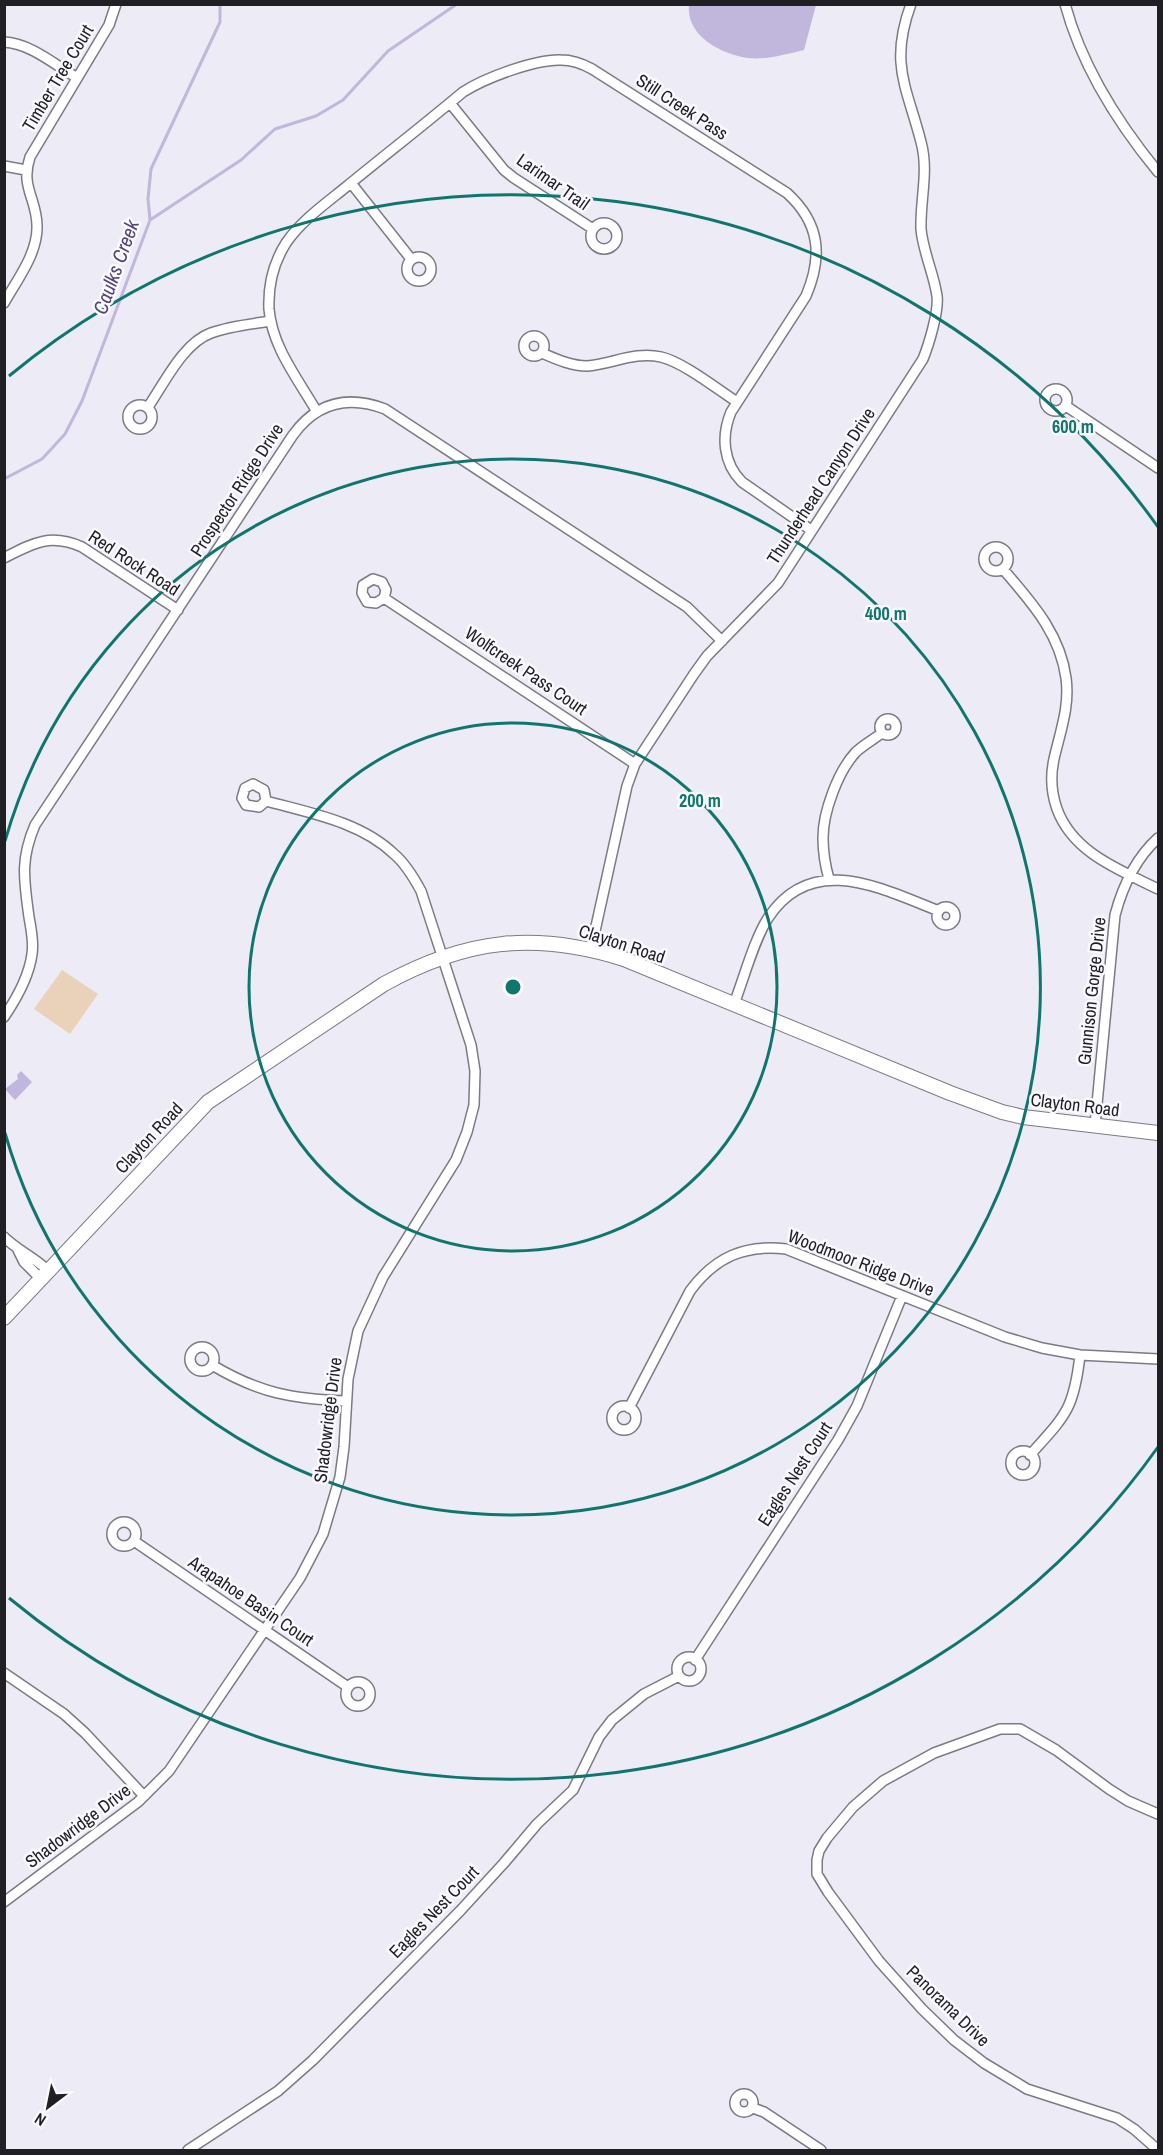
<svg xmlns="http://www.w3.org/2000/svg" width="1163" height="2155" font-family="'Archivo Narrow',sans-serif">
  <rect width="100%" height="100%" fill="#edebf5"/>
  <path fill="#ead2ba" d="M 62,970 L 98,994 L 70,1034 L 34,1009 Z"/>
  <path fill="#c1b6db" d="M 689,5 L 689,4 L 816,5 L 804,50 C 786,54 767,60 748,58 C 721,54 686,36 689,5 Z
    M 21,1071 L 32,1082 L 15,1100 L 5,1089 L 18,1079 L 17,1075 Z"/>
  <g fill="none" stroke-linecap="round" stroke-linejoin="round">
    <path stroke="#c1b6db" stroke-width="3" d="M 150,220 L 241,160 L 275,129 L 316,116 L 343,100 L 388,51 L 457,4
      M 4,479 L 42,459 L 65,434 L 82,401 L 150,220 L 148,199 L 151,169 L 220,22 L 220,4"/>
    <defs>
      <path id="minor" d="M 1065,4 C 1082,67 1117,122 1158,172
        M 4,42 C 30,43 55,65 76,77
        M 450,103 L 504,170 L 514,178 L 593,229
        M 4,166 L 26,170
        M 351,183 L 411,259
        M591 236a13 13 0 1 1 26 0a13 13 0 1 1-26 0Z
        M407 269a12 12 0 1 1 24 0a12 12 0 1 1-24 0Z
        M 4,303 C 17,280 38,253 37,226 C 37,199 20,187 30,157 L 109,25 L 116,4
        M524 346a10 10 0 1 1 20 0a10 10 0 1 1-20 0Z
        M 542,353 C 556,359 571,366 587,366 C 612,364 635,351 661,357 C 683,362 717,389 737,402
        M1045 400a11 11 0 1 1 22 0a11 11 0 1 1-22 0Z
        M128 417a12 12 0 1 1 24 0a12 12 0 1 1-24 0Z
        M 1066,406 L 1158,468
        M 148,407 C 164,384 183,343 211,333 C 230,326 252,324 271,321
        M 317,412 C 298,379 272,347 269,309 C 268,286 274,262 286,243 C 301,221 325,204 346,187 C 385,155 425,124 463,92 C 485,78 535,59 561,60 C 572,60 583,64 592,69 L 787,193 C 820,223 823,256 806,296 L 731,412 C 721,436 723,463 742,482 L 811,530
        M984 559a12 12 0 1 1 24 0a12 12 0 1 1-24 0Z
        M 4,558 C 33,543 50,533 82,547 L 178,610
        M 1003,569 C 1031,602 1060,633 1066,678 C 1070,707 1060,732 1054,759 C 1050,777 1051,792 1057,809 C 1073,853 1120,870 1158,889
        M 384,598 L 376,603 L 367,602 L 362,593 L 363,585 L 373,579 L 382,582 L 386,590 L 384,598 L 635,764
        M880 727a8 8 0 1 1 16 0a8 8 0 1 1-16 0Z
        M 253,784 L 264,790 L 266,801 L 259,807 L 246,805 L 242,798 L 245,788 Z
        M 829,879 C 825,865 823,852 823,838 C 823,812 838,771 856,752 C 863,745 874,739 882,733
        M937 916a9 9 0 1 1 18 0a9 9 0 1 1-18 0Z
        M 591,949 L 627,786 L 635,764 L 694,674 L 707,656 L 778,583 L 923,359 C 929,344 939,311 937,296 C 934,274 923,252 921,229 C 920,200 929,171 921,142 C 907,87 889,64 911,4
        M 734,1004 C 744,978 754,940 768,918 C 812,851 882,889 939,911
        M 4,1017 C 17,998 29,977 32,954 C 34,941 31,929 29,917 C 24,880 20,860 35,825 L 293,435 C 317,402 348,395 385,409 L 687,607 L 722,641
        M 1095,1125 L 1115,915 C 1123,885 1135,859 1158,838
        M 4,1237 C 17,1250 32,1256 45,1268 L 45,1276 L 37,1275 L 24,1262 L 18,1250
        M190 1359a12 12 0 1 1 24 0a12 12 0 1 1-24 0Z
        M 212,1365 C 259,1393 292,1399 346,1401
        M612 1418a12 12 0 1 1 24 0a12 12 0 1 1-24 0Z
        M 629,1408 L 690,1291 C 715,1257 745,1244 786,1249 L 1005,1337 L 1042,1348 L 1080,1355 L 1158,1359
        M1011 1463a12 12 0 1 1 24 0a12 12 0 1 1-24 0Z
        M 1030,1455 C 1066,1415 1074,1409 1080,1355
        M112 1534a12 12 0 1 1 24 0a12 12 0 1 1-24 0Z
        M 134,1541 L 348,1687
        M677 1669a12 12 0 1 1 24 0a12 12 0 1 1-24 0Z
        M 695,1660 L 838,1440 L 857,1406 L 902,1296
        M 4,1673 L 64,1714 L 85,1733 L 144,1796
        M346 1694a12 12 0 1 1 24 0a12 12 0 1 1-24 0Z
        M 1158,1814 L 1128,1801 L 1109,1789 L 1056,1750 L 1020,1729 L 1000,1729 L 934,1753 L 883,1781 L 853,1807 L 827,1838 L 819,1851 L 817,1860 L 817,1874 L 828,1892 L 879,1961 L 922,2009 L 954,2040 L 984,2063 L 1027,2089 L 1117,2118 L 1134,2129 L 1158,2150
        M 4,1902 L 138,1802 L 169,1771 L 300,1578 L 323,1534 L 340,1477 L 344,1447 L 348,1379 L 358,1331 L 383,1277 L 456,1160 L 467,1132 L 474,1105 L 475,1071 L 471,1045 L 421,891 C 414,878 406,864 394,854 C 361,822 310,813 266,801
        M735 2103a9 9 0 1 1 18 0a9 9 0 1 1-18 0Z
        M 753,2108 L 764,2112 L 821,2150
        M 188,2150 L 278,2091 L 313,2060 L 460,1911 L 504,1863 L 537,1824 L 573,1790 L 599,1737 L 612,1720 L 644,1694 L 679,1676"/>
      <path id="secondary" d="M 4,1318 L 208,1102 L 384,984 C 466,939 535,931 624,959 L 950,1093 L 1002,1112 L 1023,1117 L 1158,1133"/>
    </defs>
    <use href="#minor" stroke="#7c7a83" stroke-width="12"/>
    <use href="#secondary" stroke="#7c7a83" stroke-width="16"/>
    <use href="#minor" stroke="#fff" stroke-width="9"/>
    <use href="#secondary" stroke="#fff" stroke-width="14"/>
  </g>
  <g fill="none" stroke="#0f766e" stroke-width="3">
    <circle cx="513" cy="987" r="264"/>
    <path d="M5 841A528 528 0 1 1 5 1133"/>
    <path d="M1158 1447A792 792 0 0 1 9 1598M9 376A792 792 0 0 1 1158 527"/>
  </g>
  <g text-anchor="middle" stroke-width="5" stroke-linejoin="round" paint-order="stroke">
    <g font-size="18" fill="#201f23" stroke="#faf9ff">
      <text transform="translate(58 78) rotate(-59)" y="6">Timber Tree Court</text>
      <text transform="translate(682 107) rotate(33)" y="6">Still Creek Pass</text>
      <text transform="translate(553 182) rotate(35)" y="6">Larimar Trail</text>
      <text transform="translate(821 486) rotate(-57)" y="6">Thunderhead Canyon Drive</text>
      <text transform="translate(237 490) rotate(-57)" y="6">Prospector Ridge Drive</text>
      <text transform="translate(134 563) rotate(33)" y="6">Red Rock Road</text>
      <text transform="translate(526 671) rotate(34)" y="6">Wolfcreek Pass Court</text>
      <text transform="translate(622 944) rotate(18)" y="6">Clayton Road</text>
      <text transform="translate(1092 991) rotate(-84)" y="6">Gunnison Gorge Drive</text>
      <text transform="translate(1075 1105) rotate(7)" y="6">Clayton Road</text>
      <text transform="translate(149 1138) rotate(-47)" y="6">Clayton Road</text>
      <text transform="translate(861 1263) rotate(21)" y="6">Woodmoor Ridge Drive</text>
      <text transform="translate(328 1420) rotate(-83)" y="6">Shadowridge Drive</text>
      <text transform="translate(795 1474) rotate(-57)" y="6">Eagles Nest Court</text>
      <text transform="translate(251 1601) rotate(34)" y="6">Arapahoe Basin Court</text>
      <text transform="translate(78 1826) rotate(-37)" y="6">Shadowridge Drive</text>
      <text transform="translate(434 1912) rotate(-46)" y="6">Eagles Nest Court</text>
      <text transform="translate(948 2006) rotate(44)" y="6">Panorama Drive</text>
    </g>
    <g font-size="20" font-style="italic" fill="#574578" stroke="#faf9ff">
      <text transform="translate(116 267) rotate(-70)" y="7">Caulks Creek</text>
    </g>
  </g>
  <circle cx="513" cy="987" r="9" fill="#0f766e" stroke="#faf9ff" stroke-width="3"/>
  <g font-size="18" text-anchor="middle" font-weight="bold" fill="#0f766e" stroke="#faf9ff" stroke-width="5" stroke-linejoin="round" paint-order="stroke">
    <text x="1073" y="433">600 m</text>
    <text x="886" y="620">400 m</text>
    <text x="700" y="807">200 m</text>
  </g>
  <rect width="1163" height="2155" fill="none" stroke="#201f23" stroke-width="12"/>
  <g transform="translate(48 2107) rotate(212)" stroke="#faf9ff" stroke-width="4.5" paint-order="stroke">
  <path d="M0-4.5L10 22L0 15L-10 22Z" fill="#201f23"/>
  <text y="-9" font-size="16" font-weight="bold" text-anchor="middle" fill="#201f23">N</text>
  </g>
</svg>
